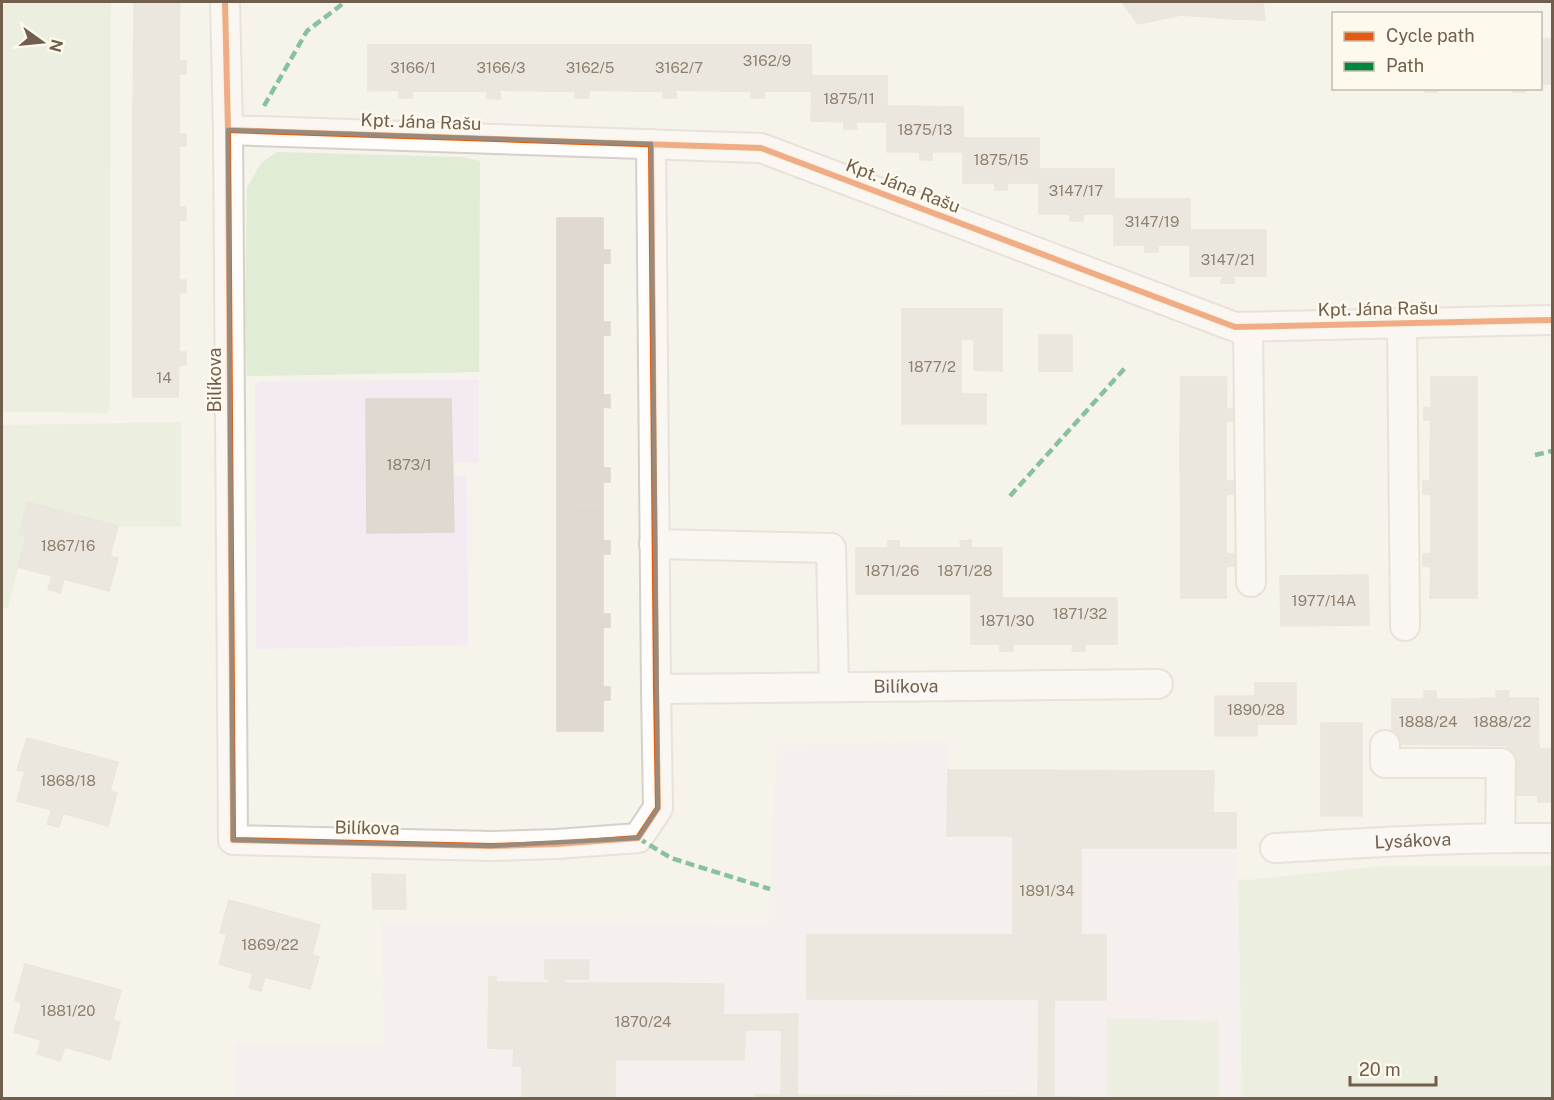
<svg xmlns="http://www.w3.org/2000/svg" width="1554" height="1100" font-family="'Public Sans',sans-serif">
  <rect width="100%" height="100%" fill="#f6f3ea"/>
  <path fill="#f4eaf1" d="M 479,380 L 479,462 L 454,463 L 455,476 L 467,476 L 468,645 L 256,649 L 255,386 L 259,381 Z
    M 947,742 L 948,770 L 1214,771 L 1213,813 L 1236,813 L 1242,1098 L 234,1098 L 236,1043 L 384,1045 L 382,922 L 768,926 L 777,745 Z"/>
  <path fill="#e1ecd6" d="M 2,2 L 111,2 L 110,402 L 109,410 L 107,413 L 2,412 Z
    M 277,152 L 462,157 L 480,161 L 479,372 L 247,376 L 245,322 L 247,188 L 261,163 Z
    M 181,422 L 181,527 L 118,526 L 27,502 L 19,534 L 26,537 L 8,608 L 2,607 L 2,425 Z
    M 1382,866 L 1552,866 L 1552,1098 L 1242,1098 L 1238,879 L 1248,880 Z
    M 1107,1018 L 1218,1021 L 1219,1098 L 1107,1098 Z"/>
  <path fill="#dfd9d0" stroke="#ded7cd" stroke-width="1.5" d="M 134,2 L 180,2 L 179,30 L 134,30 Z
    M 1122,2 L 1263,2 L 1265,20 L 1235,19 L 1181,15 L 1138,24 Z
    M 134,30 L 179,30 L 179,61 L 186,61 L 186,74 L 179,74 L 179,103 L 133,103 Z
    M 1540,39 L 1552,39 L 1552,84 L 1540,84 Z
    M 368,45 L 457,45 L 457,91 L 412,91 L 412,98 L 399,98 L 399,90 L 368,91 Z
    M 457,45 L 546,45 L 546,91 L 500,90 L 500,99 L 487,98 L 487,91 L 457,91 Z
    M 546,45 L 634,45 L 634,91 L 589,90 L 589,98 L 575,98 L 575,91 L 546,91 Z
    M 634,45 L 723,45 L 723,91 L 676,90 L 676,98 L 663,98 L 663,91 L 634,91 Z
    M 723,45 L 811,45 L 812,91 L 764,91 L 764,98 L 751,98 L 751,91 L 723,91 Z
    M 812,76 L 887,76 L 887,122 L 856,122 L 857,129 L 844,129 L 844,122 L 811,121 Z
    M 1425,88 L 1438,88 L 1437,92 L 1425,92 Z
    M 1513,88 L 1525,88 L 1525,92 L 1513,92 Z
    M 133,103 L 179,103 L 179,134 L 186,134 L 186,146 L 179,146 L 179,177 L 133,177 Z
    M 887,106 L 963,107 L 963,152 L 932,152 L 932,160 L 920,160 L 920,152 L 887,152 Z
    M 963,138 L 1039,138 L 1039,183 L 1008,183 L 1007,190 L 995,190 L 995,183 L 963,183 Z
    M 1039,169 L 1114,169 L 1114,214 L 1083,214 L 1083,221 L 1070,221 L 1070,214 L 1039,214 Z
    M 133,177 L 179,177 L 179,207 L 186,207 L 186,220 L 179,220 L 179,250 L 133,250 Z
    M 1114,199 L 1190,199 L 1190,245 L 1158,245 L 1158,252 L 1145,252 L 1145,245 L 1114,245 Z
    M 557,218 L 603,218 L 603,250 L 610,250 L 610,263 L 603,263 L 603,292 L 557,292 Z
    M 1190,230 L 1266,230 L 1266,276 L 1234,276 L 1234,283 L 1221,283 L 1222,276 L 1190,276 Z
    M 133,250 L 179,250 L 179,280 L 186,280 L 186,292 L 179,293 L 179,324 L 133,323 Z
    M 557,292 L 603,292 L 603,322 L 610,322 L 610,335 L 603,335 L 603,365 L 557,365 Z
    M 902,309 L 974,309 L 974,339 L 961,339 L 961,394 L 986,394 L 986,424 L 902,424 Z
    M 974,309 L 1002,309 L 1002,371 L 974,370 Z
    M 133,323 L 179,324 L 179,352 L 186,352 L 186,365 L 179,365 L 178,397 L 133,397 Z
    M 1039,335 L 1072,335 L 1072,371 L 1039,371 Z
    M 557,365 L 603,365 L 603,395 L 610,395 L 610,408 L 603,407 L 603,438 L 557,438 Z
    M 1181,377 L 1227,377 L 1226,409 L 1234,409 L 1233,421 L 1226,421 L 1226,451 L 1180,451 Z
    M 1431,377 L 1477,377 L 1477,451 L 1430,451 L 1431,420 L 1424,420 L 1424,407 L 1431,408 Z
    M 366,399 L 451,399 L 454,532 L 367,533 Z
    M 557,438 L 603,438 L 603,468 L 610,468 L 610,482 L 603,482 L 603,511 L 557,512 Z
    M 1180,451 L 1226,451 L 1226,481 L 1234,481 L 1234,494 L 1226,494 L 1226,524 L 1181,524 Z
    M 1430,451 L 1477,451 L 1477,524 L 1431,524 L 1431,494 L 1423,494 L 1423,481 L 1430,481 Z
    M 27,502 L 118,526 L 110,556 L 118,558 L 109,591 L 64,579 L 60,593 L 48,589 L 52,576 L 18,567 L 26,537 L 19,534 Z
    M 603,511 L 603,541 L 610,541 L 610,554 L 603,554 L 603,585 L 557,585 L 557,512 Z
    M 1181,524 L 1226,524 L 1226,554 L 1234,554 L 1234,566 L 1226,566 L 1226,598 L 1181,598 Z
    M 1431,524 L 1477,524 L 1477,598 L 1430,598 L 1431,566 L 1423,566 L 1423,554 L 1431,554 Z
    M 971,540 L 971,548 L 1002,548 L 1002,594 L 929,594 L 929,548 L 961,548 L 960,541 Z
    M 888,541 L 899,541 L 899,548 L 929,548 L 929,594 L 856,594 L 856,548 L 888,548 Z
    M 1368,575 L 1369,625 L 1281,626 L 1280,576 Z
    M 557,585 L 603,585 L 603,614 L 610,614 L 610,627 L 603,627 L 603,658 L 557,658 Z
    M 971,594 L 1002,594 L 1002,598 L 1043,598 L 1043,644 L 1013,644 L 1013,651 L 1000,651 L 1000,644 L 971,644 Z
    M 1043,598 L 1117,598 L 1117,644 L 1085,644 L 1085,651 L 1072,651 L 1073,644 L 1043,644 Z
    M 557,658 L 603,658 L 603,687 L 610,687 L 610,700 L 603,700 L 603,731 L 557,731 Z
    M 1255,683 L 1296,683 L 1296,724 L 1257,724 L 1257,736 L 1215,736 L 1215,696 L 1255,696 Z
    M 1424,691 L 1436,691 L 1436,699 L 1465,699 L 1465,745 L 1392,744 L 1392,699 L 1424,699 Z
    M 1496,691 L 1509,691 L 1508,698 L 1538,698 L 1539,746 L 1465,745 L 1465,699 L 1496,698 Z
    M 1321,723 L 1362,723 L 1362,816 L 1321,816 Z
    M 27,738 L 118,762 L 110,791 L 117,793 L 108,826 L 63,813 L 59,827 L 47,824 L 52,810 L 17,801 L 25,771 L 17,770 Z
    M 1507,746 L 1539,746 L 1539,749 L 1552,749 L 1552,795 L 1550,795 L 1550,802 L 1538,802 L 1538,795 L 1507,795 Z
    M 948,770 L 1214,771 L 1213,813 L 1236,813 L 1236,848 L 1081,848 L 1081,935 L 1106,935 L 1106,1000 L 1054,1000 L 1054,1097 L 1038,1097 L 1039,999 L 807,999 L 807,935 L 1013,935 L 1013,836 L 947,836 Z
    M 372,874 L 405,875 L 406,909 L 373,909 Z
    M 229,900 L 320,925 L 312,955 L 319,957 L 310,989 L 265,977 L 261,991 L 249,988 L 253,974 L 219,964 L 227,934 L 220,933 Z
    M 545,960 L 589,960 L 588,979 L 565,979 L 565,983 L 724,984 L 723,1015 L 798,1014 L 797,1095 L 781,1095 L 782,1030 L 745,1030 L 744,1060 L 615,1060 L 615,1098 L 522,1098 L 522,1066 L 513,1066 L 514,1049 L 488,1048 L 489,977 L 496,977 L 496,982 L 549,983 L 549,979 L 545,979 Z
    M 25,964 L 121,990 L 113,1020 L 120,1022 L 110,1060 L 65,1047 L 60,1061 L 37,1054 L 41,1040 L 14,1032 L 22,1003 L 15,1000 Z
    M 755,1095 L 1080,1097 L 1080,1098 L 755,1098 Z"/>
  <g fill="none" stroke-linecap="round" stroke-linejoin="round">
    <defs>
      <g id="minor">
        <path d="M 225,2 L 228,130 L 233,840 L 491,846 L 557,844 L 638,838 L 658,808 L 656,689 L 651,144"/>
        <path d="M 228,130 L 761,148 L 1235,327 L 1552,320"/>
        <path d="M 1402,323 L 1405,626"/>
        <path d="M 1248,327 L 1251,582"/>
        <path d="M 654,544 L 831,548 L 834,687"/>
        <path id="s1" d="M 656,689 L 1158,684"/>
        <path d="M 1385,745 L 1385,763 L 1501,763 L 1500,838"/>
        <path id="s2" d="M 1275,848 C 1367,843 1460,837 1552,838"/>
      </g>
    </defs>
    <use href="#minor" stroke="#d5d0c9" stroke-width="32"/>
    <use href="#minor" stroke="#fefdfc" stroke-width="28"/>
    <path stroke="#00873e" stroke-width="4.5" stroke-dasharray="9 4.5" stroke-linecap="butt" d="M 264,106 L 307,31 L 345,2
      M 1535,455 L 1552,451
      M 1010,496 L 1125,368
      M 638,838 L 671,858 L 770,889"/>
    <defs>
      <path id="cycleway" d="M 225,2 L 228,130 L 233,840 L 491,846 L 557,844 L 638,838 L 658,808 L 656,689 L 651,144
        M 228,130 L 761,148 L 1235,327 L 1552,320"/>
    </defs>
    <use href="#cycleway" stroke="#fdf9ec" stroke-width="10"/>
    <use href="#cycleway" stroke="#e8590c" stroke-width="6"/>
  </g>
  <path d="M0 0H1554V1100H0ZM 228,130 L 651,144 L 658,808 L 638,838 L 491,846 L 233,840 Z" fill="#f6f3ea" fill-opacity=".55" fill-rule="evenodd"/>
  <path fill="none" stroke="#998a7c" stroke-width="4.5" stroke-linejoin="round" d="M 228,130 L 651,144 L 658,808 L 638,838 L 491,846 L 233,840 Z"/>
  <g text-anchor="middle" stroke-width="4.5" stroke-linejoin="round" paint-order="stroke">
    <g font-size="15" fill="#8f8070">
      <text x="767" y="66">3162/9</text>
      <text x="413" y="73">3166/1</text>
      <text x="501" y="73">3166/3</text>
      <text x="590" y="73">3162/5</text>
      <text x="679" y="73">3162/7</text>
      <text x="849" y="104">1875/11</text>
      <text x="925" y="135">1875/13</text>
      <text x="1001" y="165">1875/15</text>
      <text x="1076" y="196">3147/17</text>
      <text x="1152" y="227">3147/19</text>
      <text x="1228" y="265">3147/21</text>
      <text x="932" y="372">1877/2</text>
      <text x="164" y="383">14</text>
      <text x="409" y="470">1873/1</text>
      <text x="68" y="551">1867/16</text>
      <text x="892" y="576">1871/26</text>
      <text x="965" y="576">1871/28</text>
      <text x="1324" y="606">1977/14A</text>
      <text x="1080" y="619">1871/32</text>
      <text x="1007" y="626">1871/30</text>
      <text x="1256" y="715">1890/28</text>
      <text x="1428" y="727">1888/24</text>
      <text x="1502" y="727">1888/22</text>
      <text x="68" y="786">1868/18</text>
      <text x="1047" y="896">1891/34</text>
      <text x="270" y="950">1869/22</text>
      <text x="68" y="1016">1881/20</text>
      <text x="643" y="1027">1870/24</text>
    </g>
    <g font-size="18" fill="#715e4d" stroke="#fdf9ec">
      <text transform="translate(421 122) rotate(2)" y="6">Kpt. Jána Rašu</text>
      <text transform="translate(903 186) rotate(21)" y="6">Kpt. Jána Rašu</text>
      <text transform="translate(1378 309) rotate(-1)" y="6">Kpt. Jána Rašu</text>
      <text transform="translate(215 380) rotate(-90)" y="6">Bilíkova</text>
      <text dy="6" stroke="none"><textPath href="#s1" startOffset="250">Bilíkova</textPath></text>
      <text transform="translate(367 828) rotate(1)" y="6">Bilíkova</text>
      <text dy="6" stroke="none"><textPath href="#s2" startOffset="138">Lysákova</textPath></text>
    </g>
  </g>
  <rect width="1554" height="1100" fill="none" stroke="#715e4d" stroke-width="6"/>
  <rect x="1332" y="12" width="210" height="78" fill="#fdf9ec" stroke="#c5bbac" stroke-width="1.5"/>
  <rect x="1344" y="32" width="30" height="9" fill="#e8590c" stroke="#c5bbac" stroke-width="1.5"/>
  <text x="1386" y="42" font-size="18" fill="#715e4d">Cycle path</text>
  <rect x="1344" y="62" width="30" height="9" fill="#00873e" stroke="#c5bbac" stroke-width="1.5"/>
  <text x="1386" y="72" font-size="18" fill="#715e4d">Path</text>
  <g transform="translate(42 42) rotate(105)" stroke="#fdf9ec" stroke-width="4.5" paint-order="stroke">
  <path d="M0-4.5L10 22L0 15L-10 22Z" fill="#715e4d"/>
  <text y="-9" font-size="16" font-weight="bold" text-anchor="middle" fill="#715e4d">N</text>
  </g>
  <path d="M1350 1076v9h86v-9" fill="none" stroke="#715e4d" stroke-width="3"/>
  <text x="1359" y="1076" font-size="18" fill="#715e4d" stroke="#fdf9ec" stroke-width="4.5" paint-order="stroke">20 m</text>
</svg>
